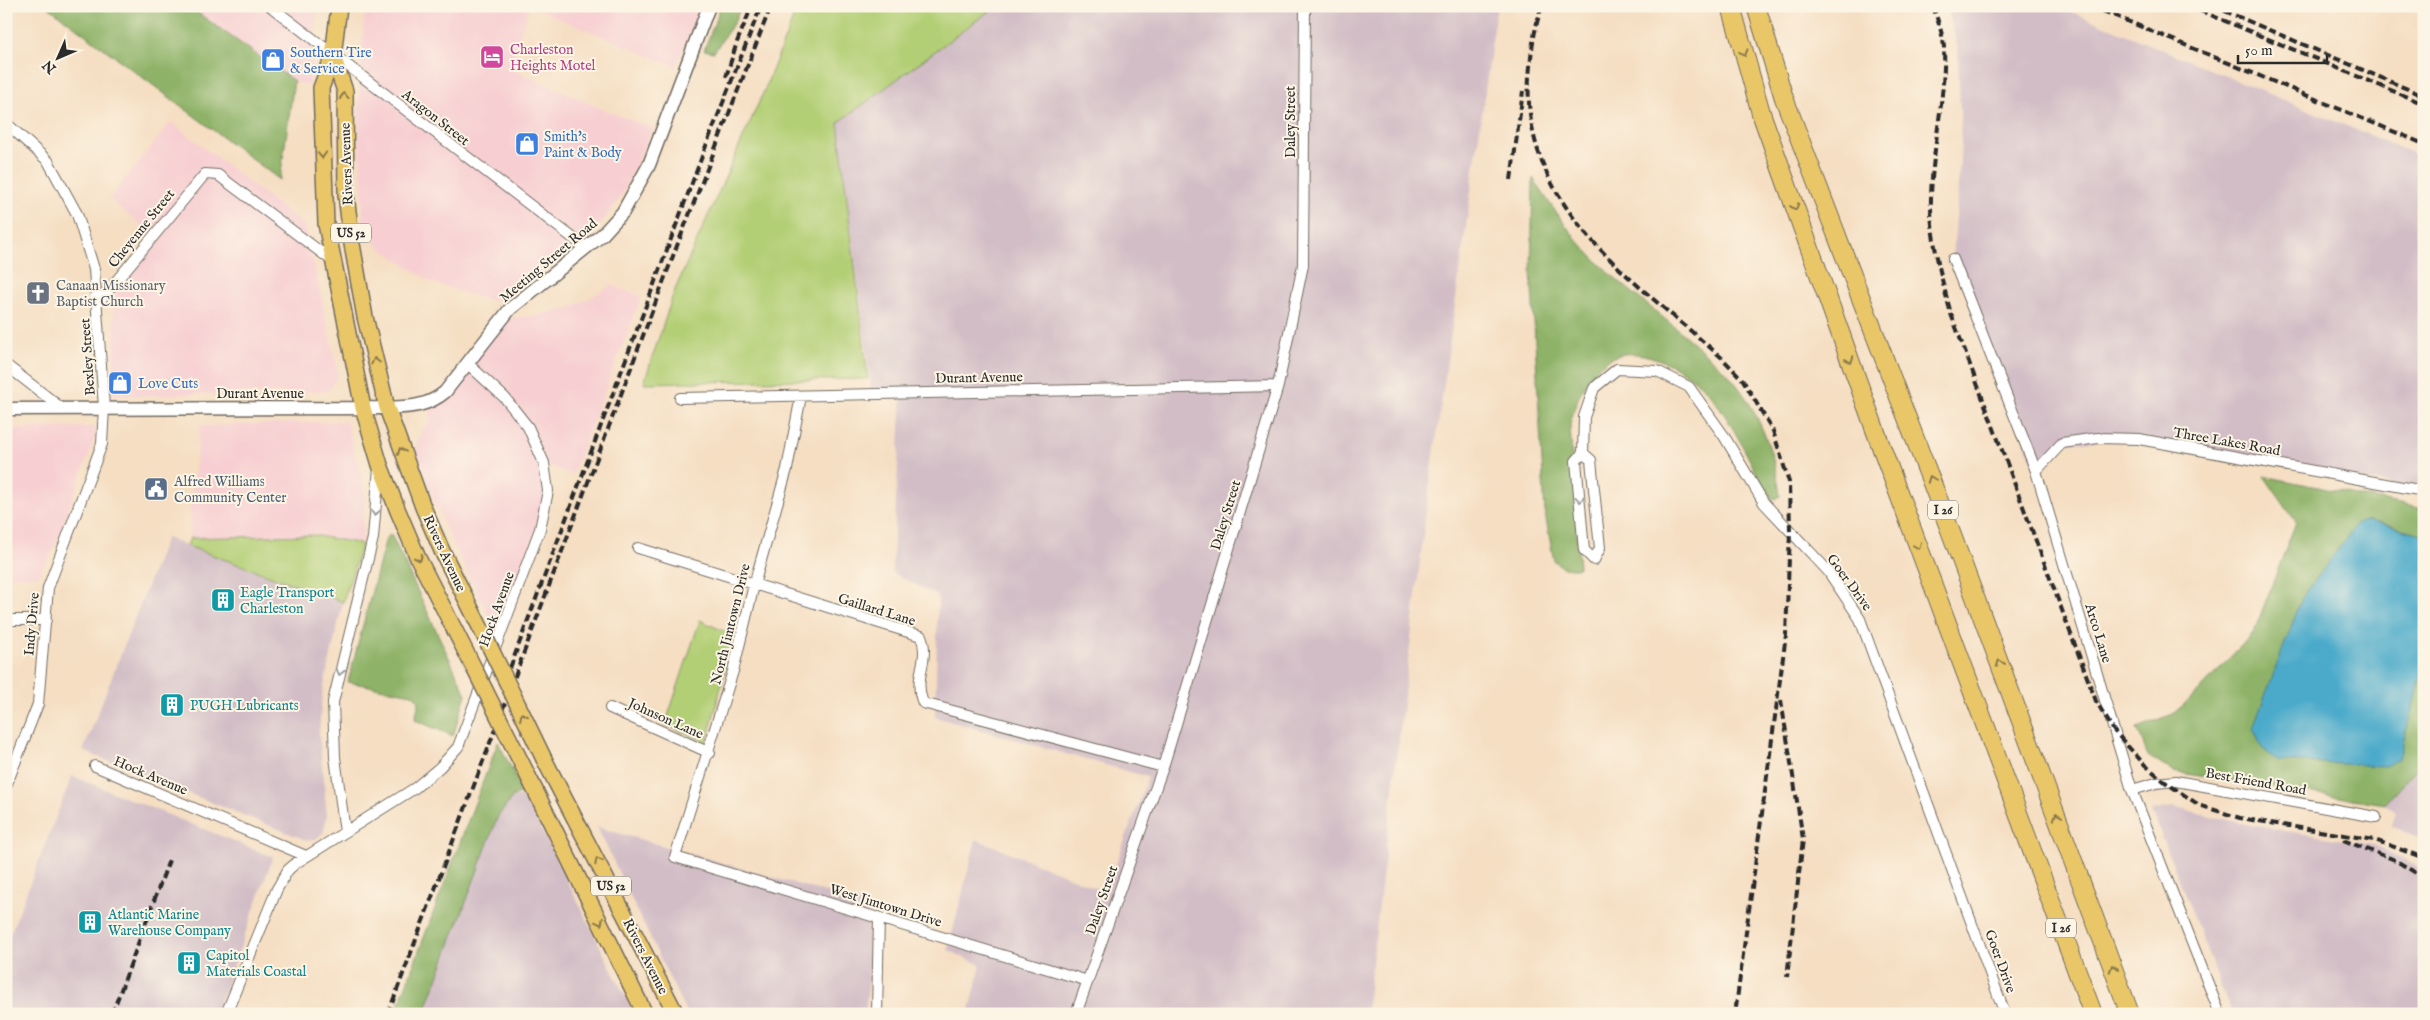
<svg xmlns="http://www.w3.org/2000/svg" width="2430" height="1020" font-family="'IM FELL English',serif">
  <rect width="100%" height="100%" fill="#fcf5e5"/>
  <filter id="ink" filterUnits="userSpaceOnUse"><feTurbulence type="fractalNoise" baseFrequency=".02" numOctaves="2"/><feDisplacementMap in="SourceGraphic" scale="10" xChannelSelector="R" yChannelSelector="G"/><feConvolveMatrix kernelMatrix="1 2 1 2 8 2 1 2 1" color-interpolation-filters="sRGB"/></filter>
  <filter id="wash" filterUnits="userSpaceOnUse"><feTurbulence type="fractalNoise" baseFrequency=".0096" numOctaves="4" result="noise"/><feDisplacementMap in="SourceGraphic" scale="20" xChannelSelector="R" yChannelSelector="G"/><feGaussianBlur stdDeviation="1.12" result="paint"/><feColorMatrix in="noise" values="0 0 0 0 0 0 0 0 0 0 0 0 0 0 0 0 0 1.4 0 .05"/><feComposite in="paint" operator="in"/></filter>
  <g filter="url(#wash)">
    <rect width="100%" height="100%" fill="#f5dec2"/>
    <path fill="#f7cfd2" d="M 188,6 L 318,6 L 310,86 L 294,81 Z
      M 365,6 L 529,6 L 509,68 L 604,110 L 653,128 L 623,193 L 603,221 L 507,298 L 487,300 L 431,282 L 386,252 L 364,233 L 358,111 Z
      M 530,6 L 700,6 L 676,67 Z
      M 171,122 L 305,226 L 338,373 L 329,391 L 114,396 L 114,313 L 117,280 L 153,235 L 109,199 Z
      M 612,285 L 641,297 L 572,475 L 545,463 L 548,491 L 500,639 L 446,529 L 427,483 L 416,454 L 418,439 L 430,421 L 431,402 L 501,319 L 536,316 L 563,310 L 585,301 Z
      M 346,421 L 365,493 L 362,544 L 313,535 L 190,538 L 190,511 L 200,426 Z
      M 93,427 L 96,432 L 95,437 L 53,551 L 37,576 L 6,576 L 6,429 Z"/>
    <path fill="#d2bdc6" d="M 996,6 L 1497,6 L 1426,511 L 1366,1014 L 969,1014 L 981,965 L 948,950 L 976,839 L 1106,892 L 1148,777 L 935,717 L 938,596 L 892,573 L 902,394 L 872,394 L 838,123 Z
      M 1947,6 L 2057,6 L 2424,158 L 2424,491 L 2139,439 L 2062,443 L 2036,471 L 1953,259 L 1961,145 L 1958,50 Z
      M 166,538 L 343,602 L 322,695 L 319,734 L 327,816 L 323,833 L 316,839 L 306,840 L 83,751 Z
      M 2424,760 L 2424,839 L 2391,826 L 2395,811 L 2385,804 Z
      M 72,776 L 273,857 L 216,1014 L 6,1014 L 6,945 Z
      M 514,796 L 525,797 L 634,1014 L 424,1014 L 498,816 Z
      M 2172,807 L 2250,825 L 2374,845 L 2424,870 L 2424,1014 L 2232,1014 L 2152,811 Z
      M 597,827 L 866,904 L 871,963 L 865,1014 L 687,1014 Z"/>
    <path fill="#b3cf76" stroke="#6f7d50" d="M 798,6 L 996,6 L 838,123 L 868,379 L 644,383 L 674,292 L 764,91 Z
      M 313,535 L 362,544 L 343,602 L 187,546 L 190,538 Z
      M 700,620 L 734,636 L 707,742 L 665,725 Z"/>
    <path fill="#8eb267" stroke="#5c6e49" d="M 47,6 L 188,6 L 294,81 L 280,180 Z
      M 721,6 L 741,6 L 735,21 L 714,52 L 704,50 Z
      M 1533,178 C 1553,209 1574,240 1601,265 C 1635,297 1674,324 1709,357 C 1717,364 1727,372 1733,380 C 1759,412 1776,456 1780,496 L 1774,499 L 1767,494 C 1751,464 1733,423 1712,397 C 1694,373 1641,342 1611,358 C 1588,370 1575,401 1570,425 L 1579,568 L 1564,568 L 1554,561 L 1545,514 L 1531,271 Z
      M 2264,476 L 2424,509 L 2424,535 L 2369,520 L 2399,757 L 2424,663 L 2424,760 L 2385,804 L 2173,772 L 2148,756 L 2137,728 L 2173,714 L 2197,693 L 2254,632 L 2296,522 Z
      M 391,534 L 466,694 L 453,736 L 415,720 L 419,701 L 412,694 L 348,682 L 386,538 Z
      M 498,742 L 523,791 L 514,796 L 498,816 L 424,1014 L 395,1014 Z"/>
    <path fill="#4baaca" stroke="#3b6a7a" d="M 2369,520 L 2424,535 L 2424,663 L 2399,758 L 2386,766 L 2277,761 L 2262,748 L 2253,728 L 2302,598 L 2357,524 Z"/>
  </g>
  <g filter="url(#ink)">
    <g fill="none" stroke-linecap="round" stroke-linejoin="round">
      <defs>
        <path id="minor" d="M 270,6 L 586,248
          M 6,123 L 48,161 L 77,214 L 94,269 L 104,407 L 102,444 L 48,588 L 38,704 L 6,786
          M 1953,259 L 2036,471 L 2132,790 L 2220,1014
          M 98,303 L 205,174 L 218,175 L 334,262
          M 6,365 L 60,407
          M 801,396 L 787,469 L 754,585 L 733,671 L 675,857 L 1088,981
          M 680,398 L 1278,386
          M 1583,453 L 1591,460 L 1600,548 L 1594,560 L 1584,550 L 1576,461 L 1583,453 L 1584,417 L 1594,388 L 1617,369 L 1657,371 L 1689,387 L 1724,436 L 1764,503 L 1828,571 L 1860,619 L 2005,1014
          M 2036,471 L 2062,443 L 2098,438 L 2139,439 L 2424,491
          M 638,548 L 921,636 C 931,660 912,677 923,703 L 1163,767
          M 6,620 L 46,620
          M 610,708 L 710,753
          M 95,766 L 306,856
          M 2132,790 L 2156,783 L 2176,781 L 2376,817
          M 345,832 L 335,757 L 333,702 L 373,538 L 379,468
          M 226,1014 L 277,889 L 288,870 L 296,863 L 415,788 L 440,767 L 458,747 L 540,529 L 548,491 L 544,463 L 528,427 L 505,398 L 467,363
          M 877,1014 L 879,917
          M 1076,1014 L 1163,767 L 1278,386 L 1303,265 L 1305,6"/>
        <path id="tertiary" d="M 6,409 L 387,408 C 409,407 427,407 445,392 L 510,309 L 603,234 L 623,212 L 649,165 L 709,6"/>
        <path id="primary" d="M 339,6 L 333,56 L 321,88 L 326,224 L 363,408 L 380,465 L 398,511 L 418,558 L 475,670
          M 333,56 L 345,91 L 346,195 L 352,244 L 365,317 L 387,408 L 423,507 L 442,551 L 486,639
          M 544,759 L 676,1014
          M 532,784 L 645,1014"/>
        <path id="motorway" d="M 1731,6 L 1761,113 L 1882,449 L 2093,1014
          M 1756,6 L 1784,98 L 1950,530 L 2130,1014"/>
      </defs>
      <use href="#minor" stroke="#726a60" stroke-width="12"/>
      <use href="#tertiary" stroke="#726a60" stroke-width="15"/>
      <use href="#primary" stroke="#726a60" stroke-width="18"/>
      <use href="#motorway" stroke="#726a60" stroke-width="20"/>
      <use href="#minor" stroke="#fff" stroke-width="10"/>
      <use href="#tertiary" stroke="#fff" stroke-width="12"/>
      <use href="#primary" stroke="#e9c769" stroke-width="15"/>
      <use href="#motorway" stroke="#e9c769" stroke-width="18"/>
      <path stroke="#2b2b2b" stroke-width="4" stroke-dasharray="8 4" stroke-linecap="butt" d="M 1542,6 C 1534,28 1531,54 1529,77 C 1521,209 1635,280 1722,358 L 1743,380 L 1773,431 L 1789,482 L 1790,532 L 1786,635 L 1735,1014
        M 1933,6 C 1937,19 1943,34 1944,47 C 1946,97 1932,148 1931,198 C 1930,238 1941,276 1951,314 L 2096,701 L 2114,731 L 2144,764 L 2165,782 L 2199,805 L 2240,818 L 2375,840 L 2424,858
        M 2091,6 L 2424,144
        M 2189,6 L 2424,104
        M 2213,6 L 2424,96
        M 726,77 L 737,42 L 752,6
        M 1511,180 L 1523,91
        M 510,668 L 704,151 L 761,6
        M 1781,700 L 1803,839 L 1787,977
        M 2343,840 L 2395,860 L 2424,878
        M 112,1014 L 169,860
        M 388,1014 L 673,256 L 771,6"/>
      <defs>
        <path id="primary-bridge" d="M 486,639 L 544,759
          M 475,670 L 532,784"/>
      </defs>
      <use href="#primary-bridge" stroke="#726a60" stroke-width="18" stroke-linecap="butt"/>
      <use href="#primary-bridge" stroke="#e9c769" stroke-width="15"/>
    </g>
    <defs><path id="oneway-chevron" d="M-2-3.5L2.5 0L-2 3.5" fill="none" stroke-width="1.6" stroke-linecap="round" stroke-linejoin="round" transform="scale(1.25)"/></defs>
    <g stroke="#8a794a">
      <use href="#oneway-chevron" transform="translate(1744 53) rotate(74)"/>
      <use href="#oneway-chevron" transform="translate(344 96) rotate(-95)"/>
      <use href="#oneway-chevron" transform="translate(322 155) rotate(87)"/>
      <use href="#oneway-chevron" transform="translate(1795 207) rotate(70)"/>
      <use href="#oneway-chevron" transform="translate(1850 360) rotate(70)"/>
      <use href="#oneway-chevron" transform="translate(375 361) rotate(-103)"/>
      <use href="#oneway-chevron" transform="translate(401 451) rotate(-111)"/>
      <use href="#oneway-chevron" transform="translate(1931 479) rotate(-111)"/>
      <use href="#oneway-chevron" transform="translate(1918 546) rotate(69)"/>
      <use href="#oneway-chevron" transform="translate(419 558) rotate(65)"/>
      <use href="#oneway-chevron" transform="translate(2000 663) rotate(-110)"/>
      <use href="#oneway-chevron" transform="translate(523 716) rotate(-116)"/>
      <use href="#oneway-chevron" transform="translate(2057 816) rotate(-110)"/>
      <use href="#oneway-chevron" transform="translate(598 861) rotate(-118)"/>
      <use href="#oneway-chevron" transform="translate(600 922) rotate(64)"/>
      <use href="#oneway-chevron" transform="translate(2113 968) rotate(-110)"/>
    </g>
    <g stroke="#a0a0a0">
      <use href="#oneway-chevron" transform="translate(1580 499) rotate(85)"/>
      <use href="#oneway-chevron" transform="translate(375 513) rotate(95)"/>
      <use href="#oneway-chevron" transform="translate(340 672) rotate(104)"/>
    </g>
  </g>
  <defs>
    <symbol id="hotel-square" viewBox="-11 -11 22 22"><rect x="-9" y="-9" width="18" height="18" rx="4" fill="#d1479c" stroke="#fcf5e5"/><path d="M-6-4.5h1.5V1H6V5H4.5V3h-9V5H-6ZM-4 0a1.8 1.8 0 1 1 3.6 0ZM.5 0V-2.5h3Q6-2.5 6 0Z" fill="#fff"/></symbol>
    <symbol id="shop-square" viewBox="-11 -11 22 22"><rect x="-9" y="-9" width="18" height="18" rx="4" fill="#3f7fe0" stroke="#fcf5e5"/><path d="M-5-2.5h2.3a2.7 3.5 0 0 1 5.4 0H5L5.5 6h-11ZM-1.5-2.5h3a1.5 2.3 0 0 0-3 0Z" fill="#fff"/></symbol>
    <symbol id="church-square" viewBox="-11 -11 22 22"><rect x="-9" y="-9" width="18" height="18" rx="4" fill="#6b7280" stroke="#fcf5e5"/><path d="M-1.2-6h2.4v3.5h3.3v2.4h-3.3V6h-2.4V-.1h-3.3v-2.4h3.3Z" fill="#fff"/></symbol>
    <symbol id="civic-square" viewBox="-11 -11 22 22"><rect x="-9" y="-9" width="18" height="18" rx="4" fill="#5c6f8a" stroke="#fcf5e5"/><path d="M-.6-6.5H3V-4.5H.6V-3L4-1V1h2V6H-6V1h2V-1L-.6-3ZM-1.2 2.5V6h2.4V2.5Z" fill="#fff"/></symbol>
    <symbol id="building-square" viewBox="-11 -11 22 22"><rect x="-9" y="-9" width="18" height="18" rx="4" fill="#0f9aa8" stroke="#fcf5e5"/><path d="M-4-6H4V6H1V3H-1V6H-4ZM-2.5-4.3h1.7v1.8h-1.7ZM.8-4.3h1.7v1.8H.8ZM-2.5-1h1.7V.8h-1.7ZM.8-1h1.7V.8H.8Z" fill="#fff"/></symbol>
  </defs>
  <g fill-rule="evenodd">
    <use href="#hotel-square" x="478" y="43" width="28" height="28"/>
    <use href="#shop-square" x="259" y="46" width="28" height="28"/>
    <use href="#shop-square" x="513" y="130" width="28" height="28"/>
    <use href="#church-square" x="24" y="279" width="28" height="28"/>
    <use href="#shop-square" x="106" y="369" width="28" height="28"/>
    <use href="#civic-square" x="142" y="475" width="28" height="28"/>
    <use href="#building-square" x="209" y="586" width="28" height="28"/>
    <use href="#building-square" x="158" y="691" width="28" height="28"/>
    <use href="#building-square" x="76" y="908" width="28" height="28"/>
    <use href="#building-square" x="175" y="949" width="28" height="28"/>
  </g>
  <g text-anchor="middle" stroke-width="4" stroke-linejoin="round" paint-order="stroke">
    <g fill="#fcf5e5" stroke="#6a6863" stroke-width="1">
      <rect x="331" y="223.5" width="40" height="19" rx="4"/>
      <rect x="1928" y="500.5" width="30" height="19" rx="4"/>
      <rect x="591" y="876.5" width="40" height="19" rx="4"/>
      <rect x="2046" y="918.5" width="30" height="19" rx="4"/>
    </g>
    <g font-size="12" font-weight="bold" fill="#2b2b2b">
      <text x="351" y="237">US 52</text>
      <text x="1943" y="514">I 26</text>
      <text x="611" y="890">US 52</text>
      <text x="2061" y="932">I 26</text>
    </g>
    <g font-size="14" fill="#b23c85" stroke="#fcf5e5" text-anchor="start">
      <text x="510" y="54">Charleston<tspan x="510" dy="16">Heights Motel</tspan></text>
    </g>
    <g font-size="14" fill="#366cbe" stroke="#fcf5e5" text-anchor="start">
      <text x="290" y="57">Southern Tire<tspan x="290" dy="16">&amp; Service</tspan></text>
      <text x="544" y="141">Smith's<tspan x="544" dy="16">Paint &amp; Body</tspan></text>
      <text x="138" y="388">Love Cuts</text>
    </g>
    <g font-size="14" fill="#2b2b2b" stroke="#fcf5e5">
      <text transform="translate(436 117) rotate(38)" y="5">Aragon Street</text>
      <text transform="translate(1290 122) rotate(-90)" y="5">Daley Street</text>
      <text transform="translate(346 164) rotate(-92)" y="5">Rivers Avenue</text>
      <text transform="translate(141 228) rotate(-51)" y="5">Cheyenne Street</text>
      <text transform="translate(548 260) rotate(-40)" y="5">Meeting Street Road</text>
      <text transform="translate(87 357) rotate(-94)" y="5">Bexley Street</text>
      <text transform="translate(979 377) rotate(-1)" y="5">Durant Avenue</text>
      <text x="260" y="398">Durant Avenue</text>
      <text transform="translate(2227 441) rotate(10)" y="5">Three Lakes Road</text>
      <text transform="translate(1225 515) rotate(-73)" y="5">Daley Street</text>
      <text transform="translate(445 553) rotate(65)" y="5">Rivers Avenue</text>
      <text transform="translate(1850 582) rotate(54)" y="5">Goer Drive</text>
      <text transform="translate(496 609) rotate(-70)" y="5">Hock Avenue</text>
      <text transform="translate(877 609) rotate(17)" y="5">Gaillard Lane</text>
      <text transform="translate(31 624) rotate(-85)" y="5">Indy Drive</text>
      <text transform="translate(730 624) rotate(-76)" y="5">North Jimtown Drive</text>
      <text transform="translate(2099 633) rotate(73)" y="5">Arco Lane</text>
      <text transform="translate(666 718) rotate(24)" y="5">Johnson Lane</text>
      <text transform="translate(151 775) rotate(23)" y="5">Hock Avenue</text>
      <text transform="translate(2256 781) rotate(10)" y="5">Best Friend Road</text>
      <text transform="translate(1101 900) rotate(-71)" y="5">Daley Street</text>
      <text transform="translate(886 905) rotate(17)" y="5">West Jimtown Drive</text>
      <text transform="translate(646 956) rotate(63)" y="5">Rivers Avenue</text>
      <text transform="translate(2001 961) rotate(70)" y="5">Goer Drive</text>
    </g>
    <g font-size="14" fill="#5b616d" stroke="#fcf5e5" text-anchor="start">
      <text x="56" y="290">Canaan Missionary<tspan x="56" dy="16">Baptist Church</tspan></text>
    </g>
    <g font-size="14" fill="#4e5e75" stroke="#fcf5e5" text-anchor="start">
      <text x="174" y="486">Alfred Williams<tspan x="174" dy="16">Community Center</tspan></text>
    </g>
    <g font-size="14" fill="#0d838f" stroke="#fcf5e5" text-anchor="start">
      <text x="240" y="597">Eagle Transport<tspan x="240" dy="16">Charleston</tspan></text>
      <text x="190" y="710">PUGH Lubricants</text>
      <text x="108" y="919">Atlantic Marine<tspan x="108" dy="16">Warehouse Company</tspan></text>
      <text x="206" y="960">Capitol<tspan x="206" dy="16">Materials Coastal</tspan></text>
    </g>
  </g>
  <rect width="2430" height="1020" fill="none" stroke="#fcf5e5" stroke-width="25"/>
  <g transform="translate(58 58) rotate(225)" stroke="#fcf5e5" stroke-width="4" paint-order="stroke">
  <path d="M0-4L9 19L0 12L-9 19Z" fill="#2b2b2b"/>
  <text y="-8" font-size="14" font-weight="bold" text-anchor="middle" fill="#2b2b2b">N</text>
  </g>
  <path d="M2238 55v8h89v-8" fill="none" stroke="#2b2b2b" stroke-width="2.5"/>
  <text x="2245" y="55" font-size="15" fill="#2b2b2b" stroke="#fcf5e5" stroke-width="4" paint-order="stroke">50 m</text>
</svg>
